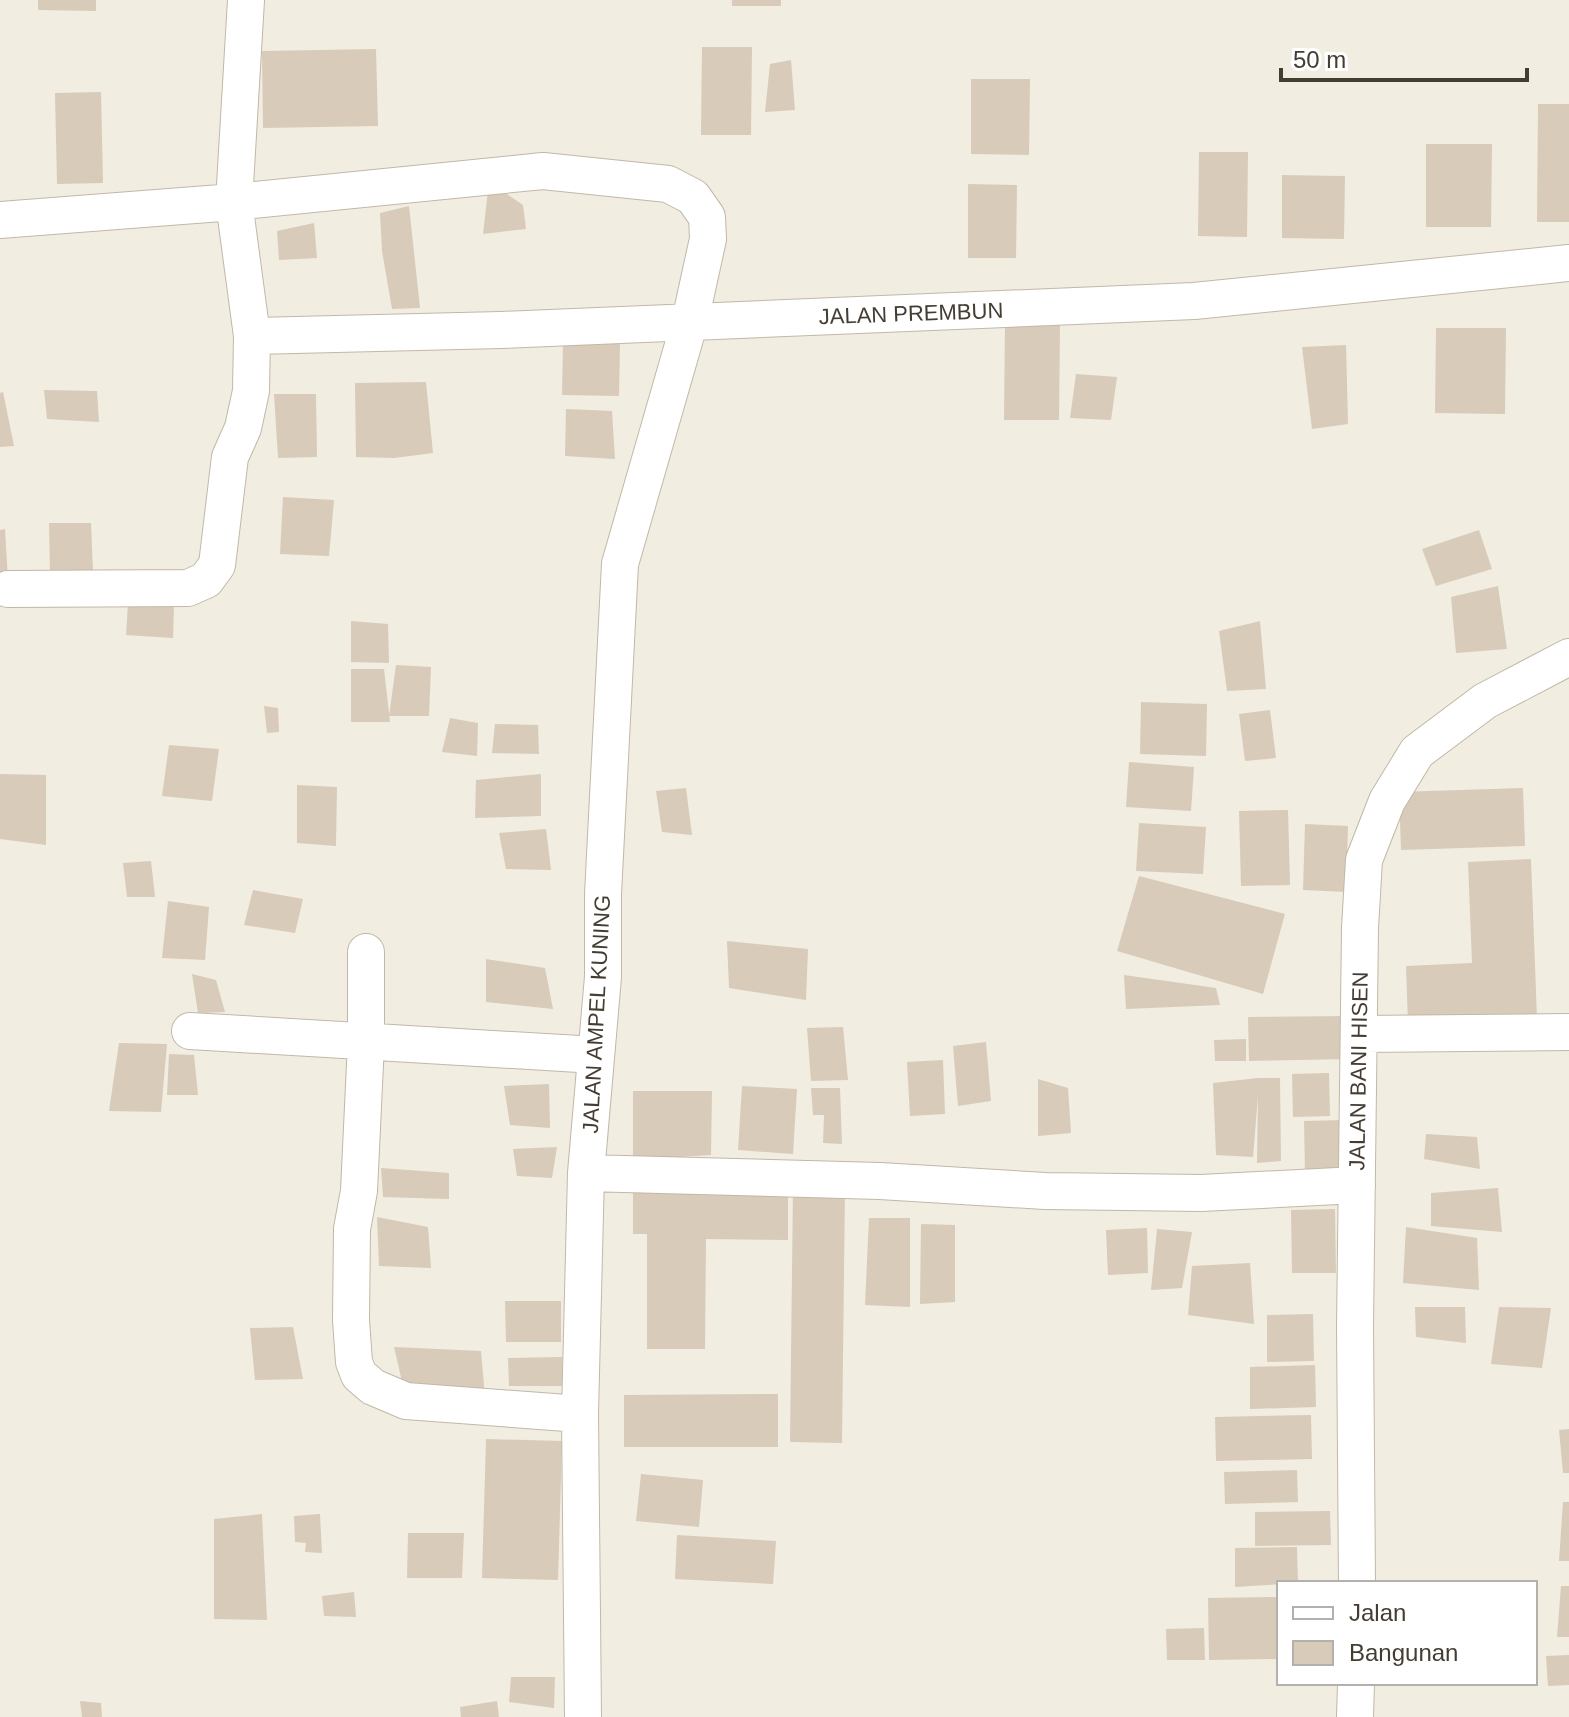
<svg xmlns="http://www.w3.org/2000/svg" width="1569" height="1717" font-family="Helvetica,sans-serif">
  <rect width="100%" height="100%" fill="#f2ede1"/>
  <path fill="#d8cbb9" d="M 38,0 L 96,0 L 96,11 L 38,10 Z
    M 732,0 L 781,0 L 781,6 L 732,6 Z
    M 702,47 L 752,47 L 751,135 L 701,135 Z
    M 376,49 L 378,126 L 263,128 L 262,51 Z
    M 791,60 L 795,110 L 765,112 L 770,64 Z
    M 971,79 L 1030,79 L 1029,155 L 971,154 Z
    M 101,92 L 103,183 L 57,184 L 55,93 Z
    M 1538,104 L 1569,104 L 1569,222 L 1537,222 Z
    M 1426,144 L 1492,144 L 1491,227 L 1426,227 Z
    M 1199,152 L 1248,152 L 1247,237 L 1198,236 Z
    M 1282,175 L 1345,176 L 1344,239 L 1282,238 Z
    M 489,182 L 523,205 L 526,229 L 483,234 Z
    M 968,184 L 1017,185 L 1016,258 L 968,258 Z
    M 409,206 L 420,308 L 392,309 L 382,251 L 380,213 Z
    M 314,223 L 317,258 L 279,260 L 277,231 Z
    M 1005,323 L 1060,323 L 1059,420 L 1004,420 Z
    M 1436,328 L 1506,328 L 1505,414 L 1435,413 Z
    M 563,343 L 620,344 L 619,396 L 562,395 Z
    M 1346,345 L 1348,424 L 1312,429 L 1302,347 Z
    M 1076,374 L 1117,377 L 1111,420 L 1070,418 Z
    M 426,382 L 433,453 L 394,458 L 356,457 L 355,383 Z
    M 44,390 L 97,391 L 99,422 L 47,419 Z
    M 3,392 L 14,446 L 0,447 L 0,393 Z
    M 274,394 L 316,394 L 317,457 L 278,458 Z
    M 566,409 L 612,411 L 615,459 L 565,456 Z
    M 283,497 L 334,500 L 329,556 L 280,554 Z
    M 49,523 L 91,523 L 93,572 L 50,574 Z
    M 5,529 L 8,580 L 0,580 L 0,530 Z
    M 1479,530 L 1492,569 L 1436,586 L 1422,549 Z
    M 1498,586 L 1507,649 L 1456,653 L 1451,597 Z
    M 128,603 L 174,606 L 173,638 L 126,635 Z
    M 351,621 L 388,624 L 389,663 L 351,662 Z
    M 1260,621 L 1266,689 L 1227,691 L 1219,631 Z
    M 396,665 L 431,667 L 429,716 L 389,716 Z
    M 351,669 L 384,669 L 390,722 L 351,722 Z
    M 1141,702 L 1207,704 L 1206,756 L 1140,754 Z
    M 264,706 L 278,708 L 279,732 L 267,733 Z
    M 1270,710 L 1276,758 L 1245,761 L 1239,714 Z
    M 450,718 L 478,723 L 477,756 L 442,752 Z
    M 495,724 L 538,725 L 539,754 L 492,753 Z
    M 169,745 L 219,749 L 212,801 L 162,796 Z
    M 1129,762 L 1194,767 L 1191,811 L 1126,807 Z
    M 0,774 L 46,775 L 46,845 L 0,839 Z
    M 541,774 L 541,816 L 475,818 L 476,780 Z
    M 297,785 L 337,787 L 336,846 L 297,843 Z
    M 686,788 L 692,835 L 662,832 L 656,791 Z
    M 1523,788 L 1525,846 L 1401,850 L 1399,792 Z
    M 1288,810 L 1290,885 L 1241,886 L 1239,811 Z
    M 1139,823 L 1206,827 L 1203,874 L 1136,871 Z
    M 1305,824 L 1348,826 L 1346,892 L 1303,890 Z
    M 546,829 L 551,870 L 506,869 L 499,833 Z
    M 1531,859 L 1537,1019 L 1408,1023 L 1406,966 L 1472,963 L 1468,862 Z
    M 151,861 L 155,897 L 127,897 L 123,863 Z
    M 1139,876 L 1285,914 L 1263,994 L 1117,951 Z
    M 253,890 L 303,899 L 295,933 L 244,925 Z
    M 168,901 L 209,907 L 205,960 L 162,958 Z
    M 727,941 L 808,949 L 806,1000 L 729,988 Z
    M 486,959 L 545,968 L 553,1009 L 486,1002 Z
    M 192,974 L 216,980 L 225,1012 L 198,1013 Z
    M 1124,975 L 1216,988 L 1220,1005 L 1126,1009 Z
    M 1349,1016 L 1350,1059 L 1249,1061 L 1248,1017 Z
    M 843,1027 L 848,1080 L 811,1081 L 807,1028 Z
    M 1246,1039 L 1246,1061 L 1215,1061 L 1214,1040 Z
    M 986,1042 L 991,1101 L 958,1106 L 953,1046 Z
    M 119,1043 L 167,1044 L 161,1112 L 109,1111 Z
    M 169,1054 L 194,1055 L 198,1095 L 167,1095 Z
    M 943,1060 L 945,1114 L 910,1116 L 907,1062 Z
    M 1329,1073 L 1330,1116 L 1293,1117 L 1292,1074 Z
    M 1258,1078 L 1280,1078 L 1281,1161 L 1257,1163 L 1258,1096 L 1253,1157 L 1216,1155 L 1213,1083 Z
    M 1038,1079 L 1068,1088 L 1071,1133 L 1038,1136 Z
    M 549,1084 L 550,1128 L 510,1125 L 504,1086 Z
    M 742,1086 L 797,1089 L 793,1154 L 738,1150 Z
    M 811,1088 L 840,1088 L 842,1144 L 823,1143 L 824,1115 L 813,1115 Z
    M 633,1091 L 712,1091 L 711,1155 L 633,1160 Z
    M 1346,1120 L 1347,1172 L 1305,1173 L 1304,1121 Z
    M 1426,1134 L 1477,1137 L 1480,1169 L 1424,1159 Z
    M 557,1147 L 552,1178 L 517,1176 L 513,1149 Z
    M 381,1168 L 449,1173 L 449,1199 L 383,1197 Z
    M 633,1186 L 788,1187 L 788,1240 L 706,1239 L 705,1349 L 647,1349 L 647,1234 L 633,1234 Z
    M 793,1187 L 845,1187 L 842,1443 L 790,1442 Z
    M 1498,1188 L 1502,1232 L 1431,1226 L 1431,1193 Z
    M 1335,1209 L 1336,1273 L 1292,1273 L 1291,1210 Z
    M 377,1217 L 428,1227 L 431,1268 L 379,1266 Z
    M 869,1218 L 910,1218 L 910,1307 L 865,1305 Z
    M 921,1224 L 955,1225 L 955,1302 L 920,1304 Z
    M 1406,1227 L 1477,1238 L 1479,1290 L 1403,1283 Z
    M 1147,1228 L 1148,1273 L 1108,1275 L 1106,1230 Z
    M 1157,1229 L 1192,1232 L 1182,1288 L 1151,1290 Z
    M 1250,1263 L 1254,1324 L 1188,1315 L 1192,1266 Z
    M 505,1301 L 561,1301 L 561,1342 L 506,1342 Z
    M 1415,1307 L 1465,1307 L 1466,1343 L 1416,1337 Z
    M 1499,1307 L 1551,1308 L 1542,1368 L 1491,1364 Z
    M 1313,1314 L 1314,1361 L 1267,1362 L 1267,1315 Z
    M 293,1327 L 303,1379 L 255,1380 L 250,1328 Z
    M 394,1347 L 481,1351 L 485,1397 L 404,1390 Z
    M 562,1357 L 563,1386 L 509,1386 L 508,1358 Z
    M 1315,1365 L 1316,1407 L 1250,1409 L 1250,1367 Z
    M 778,1394 L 778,1447 L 624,1447 L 624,1395 Z
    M 1311,1415 L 1312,1459 L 1216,1461 L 1215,1417 Z
    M 1569,1429 L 1569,1473 L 1563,1473 L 1559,1430 Z
    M 486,1439 L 562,1441 L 558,1580 L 482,1578 Z
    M 1297,1470 L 1298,1502 L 1225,1504 L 1224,1472 Z
    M 641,1474 L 703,1480 L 699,1527 L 636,1521 Z
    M 1563,1502 L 1569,1502 L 1569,1561 L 1559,1561 Z
    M 1330,1511 L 1331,1545 L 1255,1546 L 1255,1512 Z
    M 262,1514 L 267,1620 L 214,1619 L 214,1519 Z
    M 320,1514 L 322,1553 L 305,1552 L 306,1543 L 295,1542 L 294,1516 Z
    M 408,1533 L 464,1533 L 462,1578 L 407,1578 Z
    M 677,1535 L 776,1541 L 773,1584 L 675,1579 Z
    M 1297,1547 L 1298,1583 L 1235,1587 L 1235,1548 Z
    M 1561,1586 L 1569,1586 L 1569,1637 L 1557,1637 Z
    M 354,1592 L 356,1617 L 324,1616 L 322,1596 Z
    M 1279,1597 L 1279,1659 L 1209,1660 L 1208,1598 Z
    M 1204,1628 L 1205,1660 L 1167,1660 L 1166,1629 Z
    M 1569,1655 L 1569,1685 L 1548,1686 L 1546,1656 Z
    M 511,1677 L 555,1677 L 554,1708 L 509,1702 Z
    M 80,1701 L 101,1703 L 102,1717 L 82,1717 Z
    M 497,1701 L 499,1717 L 461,1717 L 460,1707 Z"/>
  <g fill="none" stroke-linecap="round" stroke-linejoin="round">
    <defs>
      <path id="street" d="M 0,220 L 234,202 L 543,171 L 668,184 L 693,197 L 707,217 L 708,239 L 690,321 L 620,564 L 603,894 L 603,977 L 586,1173 L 580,1414 L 583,1717
        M 252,336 L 501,330 L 1194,301 L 1569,263
        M 8,589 L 188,588 L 206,580 L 217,565 L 230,457 L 243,428 L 251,391 L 252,336 L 234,202 L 246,0
        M 366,952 L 366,1043 L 359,1191 L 352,1229 L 351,1320 L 354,1362 L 359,1375 L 373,1387 L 406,1401 L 580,1414
        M 190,1031 L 596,1055
        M 1359,1034 L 1569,1032
        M 586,1173 L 880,1181 L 1045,1191 L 1201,1193 L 1357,1185
        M 1357,1583 L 1355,1327 L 1360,928 L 1364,860 L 1387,801 L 1417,752 L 1485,701 L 1569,657
        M 1355,1717 L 1356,1683"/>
    </defs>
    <use href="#street" stroke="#c1b8a7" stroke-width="38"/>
    <use href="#street" stroke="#fff" stroke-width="36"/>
  </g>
  <g text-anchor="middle" stroke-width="7" stroke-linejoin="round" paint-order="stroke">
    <g font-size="22" fill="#443d32" stroke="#fff">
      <text transform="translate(911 313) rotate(-2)" y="8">JALAN PREMBUN</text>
      <text transform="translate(596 1014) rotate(-87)" y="8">JALAN AMPEL KUNING</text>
      <text transform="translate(1358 1071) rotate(-89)" y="8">JALAN BANI HISEN</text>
    </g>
  </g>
  <rect x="1277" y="1581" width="260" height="104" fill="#ffffff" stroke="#b4b1ad" stroke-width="2"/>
  <rect x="1293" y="1607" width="40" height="12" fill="#ffffff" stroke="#b4b1ad" stroke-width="2"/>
  <text x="1349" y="1621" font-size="24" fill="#443d32">Jalan</text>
  <rect x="1293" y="1641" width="40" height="24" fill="#d8cbb9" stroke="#b4b1ad" stroke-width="2"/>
  <text x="1349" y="1661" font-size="24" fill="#443d32">Bangunan</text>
  <path d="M1281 68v12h246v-12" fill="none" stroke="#443d32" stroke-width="4"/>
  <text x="1293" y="68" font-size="24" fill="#443d32" stroke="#ffffff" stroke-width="6" paint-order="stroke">50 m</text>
</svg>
